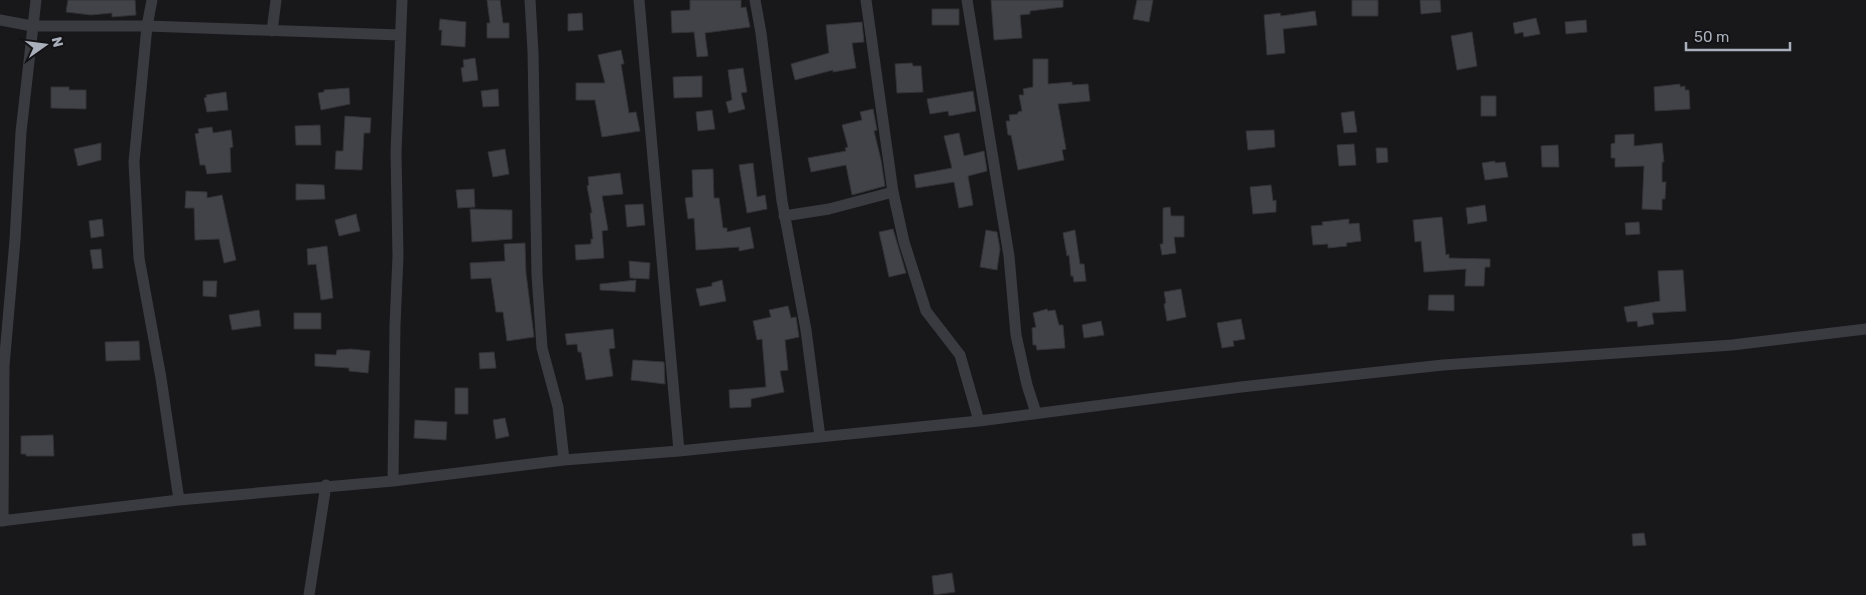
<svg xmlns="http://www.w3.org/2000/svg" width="1866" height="595" font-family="Rubik,sans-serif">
  <rect width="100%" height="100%" fill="#18181b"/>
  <path fill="#424348" stroke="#323237" d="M 68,0 L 135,0 L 136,15 L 112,17 L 112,13 L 91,15 L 66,12 Z
    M 487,0 L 500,0 L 503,23 L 509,23 L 509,38 L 487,38 L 487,23 L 490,23 Z
    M 690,0 L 741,0 L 741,8 L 746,7 L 750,27 L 705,33 L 708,56 L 697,57 L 694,32 L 672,33 L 671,11 L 690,10 Z
    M 991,0 L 1063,0 L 1063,7 L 1030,11 L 1030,14 L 1020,15 L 1022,38 L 994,40 Z
    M 1137,0 L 1153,0 L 1149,22 L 1133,19 Z
    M 1352,0 L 1378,0 L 1378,16 L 1352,16 Z
    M 1420,0 L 1440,0 L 1441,12 L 1421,14 Z
    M 932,9 L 959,9 L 959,25 L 932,25 Z
    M 1315,11 L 1317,25 L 1283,29 L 1285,53 L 1267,55 L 1264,15 L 1280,13 L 1281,16 Z
    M 582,13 L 583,30 L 568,31 L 568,14 Z
    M 1536,18 L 1540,34 L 1524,37 L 1523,32 L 1515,34 L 1513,23 Z
    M 440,19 L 466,22 L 465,47 L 441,45 L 442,30 L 439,30 Z
    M 1586,20 L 1587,32 L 1566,34 L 1565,22 Z
    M 862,22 L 864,42 L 852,43 L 856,68 L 833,72 L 833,70 L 795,80 L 791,64 L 829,53 L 826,25 Z
    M 1472,32 L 1477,66 L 1457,70 L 1451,36 Z
    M 621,50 L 624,64 L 621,64 L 629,113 L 636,112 L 640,131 L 602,137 L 595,100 L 576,100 L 576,83 L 605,83 L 598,55 Z
    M 475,58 L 478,80 L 463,82 L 461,68 L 464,67 L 463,60 Z
    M 1033,59 L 1048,59 L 1048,84 L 1072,82 L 1072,85 L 1088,84 L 1090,101 L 1058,104 L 1066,149 L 1062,150 L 1064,160 L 1018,170 L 1011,135 L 1008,135 L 1006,121 L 1010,121 L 1009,115 L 1018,114 L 1018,112 L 1022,111 L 1019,95 L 1024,95 L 1023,89 L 1033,87 Z
    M 912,63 L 913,66 L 921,66 L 923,92 L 897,93 L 895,64 Z
    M 743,68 L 747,92 L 741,93 L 745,109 L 729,113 L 726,102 L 732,100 L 728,70 Z
    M 702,76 L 702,97 L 674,98 L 673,77 Z
    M 1680,84 L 1680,87 L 1685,86 L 1685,90 L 1689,90 L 1690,109 L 1655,111 L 1654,87 Z
    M 51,87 L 69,87 L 69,90 L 86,90 L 86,109 L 51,108 Z
    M 349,88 L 350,104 L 321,110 L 318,93 L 324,92 L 324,90 Z
    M 498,89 L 499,106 L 483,107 L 481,91 Z
    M 973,91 L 976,111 L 949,116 L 948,111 L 930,114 L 927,99 Z
    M 226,92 L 228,110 L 207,112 L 204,98 L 207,97 L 206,95 Z
    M 1481,96 L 1496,96 L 1496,116 L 1481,116 Z
    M 873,109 L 877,130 L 874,131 L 881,160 L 885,186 L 852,195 L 846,165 L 811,172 L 808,158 L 846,151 L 845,148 L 848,147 L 842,125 L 862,120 L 860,112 Z
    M 712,110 L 715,129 L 698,131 L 696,112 Z
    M 1354,111 L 1357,132 L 1344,133 L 1341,113 Z
    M 345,116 L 371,118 L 370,133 L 364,133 L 362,170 L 335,169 L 336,151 L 343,151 Z
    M 320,125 L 321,145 L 296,145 L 295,126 Z
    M 212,127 L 213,133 L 231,130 L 233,147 L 230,148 L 231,172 L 207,174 L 205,165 L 200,165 L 195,134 L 199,133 L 198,129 Z
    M 1274,130 L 1275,147 L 1248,150 L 1246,131 Z
    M 959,133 L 964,156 L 984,151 L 987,171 L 968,176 L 973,205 L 959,208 L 954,182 L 916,188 L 914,175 L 952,168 L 944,136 Z
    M 1634,134 L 1634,146 L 1662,143 L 1664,162 L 1662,162 L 1662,182 L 1666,182 L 1665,199 L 1662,199 L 1662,210 L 1642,209 L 1644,166 L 1615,167 L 1615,158 L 1611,158 L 1611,144 L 1615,143 L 1615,135 Z
    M 101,143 L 101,160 L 78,166 L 74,149 Z
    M 1354,144 L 1356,165 L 1339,166 L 1337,145 Z
    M 1558,145 L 1559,167 L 1542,167 L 1541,146 Z
    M 1376,148 L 1387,148 L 1388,162 L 1377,163 Z
    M 505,149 L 509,174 L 493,177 L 488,152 Z
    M 1495,161 L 1495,163 L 1505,162 L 1508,177 L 1485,180 L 1482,163 Z
    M 753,163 L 757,197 L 765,195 L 767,209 L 747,213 L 739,165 Z
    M 713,169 L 714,198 L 719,198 L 723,228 L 727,228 L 727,232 L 750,227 L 754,248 L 739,251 L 739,247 L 696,250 L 694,218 L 688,219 L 685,198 L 693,197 L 692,170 Z
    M 620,173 L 623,194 L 602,196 L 608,230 L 602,231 L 604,258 L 576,260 L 575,245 L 591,244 L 591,239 L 593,239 L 590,213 L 592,213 L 587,186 L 589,185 L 588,177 Z
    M 296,184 L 324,185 L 325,199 L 296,200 Z
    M 1271,185 L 1273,201 L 1276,200 L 1276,212 L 1253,214 L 1250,187 Z
    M 474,189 L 475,207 L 458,208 L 456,190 Z
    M 186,191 L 207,192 L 207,198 L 222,195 L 236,260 L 224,263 L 219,239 L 195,240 L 194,208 L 185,208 Z
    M 643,204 L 645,225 L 627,227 L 625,205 Z
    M 1485,205 L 1487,221 L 1468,224 L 1466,208 Z
    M 1170,207 L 1171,216 L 1184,216 L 1184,237 L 1174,237 L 1176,253 L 1162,255 L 1160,244 L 1163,244 L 1163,208 Z
    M 470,209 L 512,210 L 512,239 L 472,242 Z
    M 356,214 L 360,231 L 339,236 L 335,220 Z
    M 1442,217 L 1446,255 L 1449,254 L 1449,258 L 1490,259 L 1490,267 L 1485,267 L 1484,286 L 1465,286 L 1466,269 L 1424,272 L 1421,241 L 1415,242 L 1413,220 Z
    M 102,219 L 104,236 L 91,238 L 89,221 Z
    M 1349,219 L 1349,224 L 1359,223 L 1361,241 L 1346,243 L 1347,246 L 1328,248 L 1328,244 L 1313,245 L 1311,226 L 1323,225 L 1322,222 Z
    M 1639,222 L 1640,234 L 1626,235 L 1625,223 Z
    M 893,229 L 906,273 L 889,277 L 879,232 Z
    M 986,230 L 997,232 L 1000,249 L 997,270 L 980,267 Z
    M 1075,230 L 1080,264 L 1084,264 L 1086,281 L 1074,282 L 1073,276 L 1071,276 L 1069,255 L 1067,256 L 1063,233 Z
    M 525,243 L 526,273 L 534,337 L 507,341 L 503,312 L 496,312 L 491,278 L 471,279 L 470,263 L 505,261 L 504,244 Z
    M 327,246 L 333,298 L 321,300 L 316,264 L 308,265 L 307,249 Z
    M 101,249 L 103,268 L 93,269 L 90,250 Z
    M 629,261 L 650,263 L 649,279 L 630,278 Z
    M 1683,270 L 1686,311 L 1652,313 L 1654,324 L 1638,327 L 1637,321 L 1627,322 L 1624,307 L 1660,301 L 1658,271 Z
    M 636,280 L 635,292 L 600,290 L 600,284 Z
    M 722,280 L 726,301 L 700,306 L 696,289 L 712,286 L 712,283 Z
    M 203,281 L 217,281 L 216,297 L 203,296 Z
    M 1181,289 L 1186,317 L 1167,321 L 1164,304 L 1166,303 L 1164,292 Z
    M 1429,295 L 1454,295 L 1454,311 L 1428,310 Z
    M 788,306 L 791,318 L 796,317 L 799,337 L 785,340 L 788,370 L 780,371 L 784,392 L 751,399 L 751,407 L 730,408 L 729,390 L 766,387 L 762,339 L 757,340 L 753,321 L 771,317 L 769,310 Z
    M 1047,309 L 1048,311 L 1055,310 L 1059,325 L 1063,325 L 1065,348 L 1037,350 L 1036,345 L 1033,345 L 1032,328 L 1036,327 L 1033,313 Z
    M 259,310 L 261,326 L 232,330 L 229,315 Z
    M 294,313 L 321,313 L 321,329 L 294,329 Z
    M 1241,319 L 1245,339 L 1233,341 L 1234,346 L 1222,348 L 1217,323 Z
    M 1101,321 L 1104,335 L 1084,338 L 1082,325 Z
    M 613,329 L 615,348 L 609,349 L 613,376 L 586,380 L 581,352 L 578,352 L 577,344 L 567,345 L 565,334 Z
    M 139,341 L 140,360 L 106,361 L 105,342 Z
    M 351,349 L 370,351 L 368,373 L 349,371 L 349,368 L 315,366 L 315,354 L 336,355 L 337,350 Z
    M 494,352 L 496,368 L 480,369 L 479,353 Z
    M 633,360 L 664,362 L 665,384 L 631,380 Z
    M 455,388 L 468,388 L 468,414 L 455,414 Z
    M 505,418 L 509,436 L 496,439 L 493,420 Z
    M 415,420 L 447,422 L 446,440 L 414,438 Z
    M 53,435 L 54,456 L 26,456 L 26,454 L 21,454 L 21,436 Z
    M 1644,533 L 1646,545 L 1633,546 L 1632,534 Z
    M 952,573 L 955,592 L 934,595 L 932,576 Z"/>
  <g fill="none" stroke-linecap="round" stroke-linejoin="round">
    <path stroke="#393b40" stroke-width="11" d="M 152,0 L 147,26 L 134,162 L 139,258 L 161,378 L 179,500
      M 530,0 L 533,52 L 537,275 L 542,348 L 558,407 L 564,460
      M 639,0 L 679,451
      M 755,0 L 761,33 L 782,201 L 806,330 L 820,437
      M 866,0 L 893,192 L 904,242 L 926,311 L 960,355 L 979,421
      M 967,0 L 1009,256 L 1016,335 L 1027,385 L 1036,413
      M 0,20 L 32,26 L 147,26 L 400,35
      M 272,31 L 276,0
      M 784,216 L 829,209 L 893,192
      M 393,481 L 395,325 L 398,256 L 396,153 L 402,0
      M 0,521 L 179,500 L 393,481 L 564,460 L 679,451 L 979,421 L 1241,387 L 1443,365 L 1732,345 L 1866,329
      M 3,521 L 4,366 L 15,240 L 21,132 L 36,0
      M 309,595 L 326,485"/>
  </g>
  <g transform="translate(45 45) rotate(76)" stroke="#131316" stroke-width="4" paint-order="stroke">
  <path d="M0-4L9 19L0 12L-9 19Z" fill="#aab0bb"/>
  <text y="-8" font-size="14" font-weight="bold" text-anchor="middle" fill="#aab0bb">N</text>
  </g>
  <path d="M1686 42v8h104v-8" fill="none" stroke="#aab0bb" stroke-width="2.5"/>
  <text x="1694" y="42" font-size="15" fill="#aab0bb" stroke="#131316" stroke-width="4" paint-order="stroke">50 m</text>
</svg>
